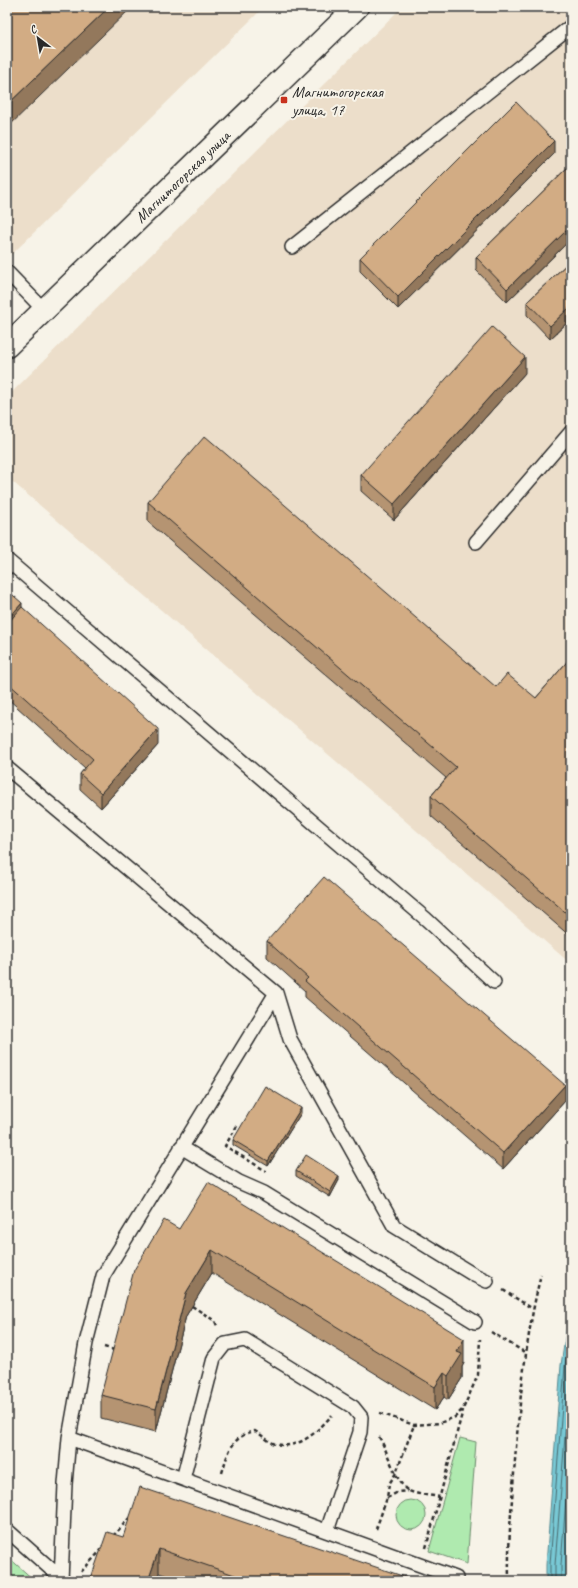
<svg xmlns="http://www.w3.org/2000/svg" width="578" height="1588" font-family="Caveat,sans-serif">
  <rect width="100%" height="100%" fill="#f7f3e8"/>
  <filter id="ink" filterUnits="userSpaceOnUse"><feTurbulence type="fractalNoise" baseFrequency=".025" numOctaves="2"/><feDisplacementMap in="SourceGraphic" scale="8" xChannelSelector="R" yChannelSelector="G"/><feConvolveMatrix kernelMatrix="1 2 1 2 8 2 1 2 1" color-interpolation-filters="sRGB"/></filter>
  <g filter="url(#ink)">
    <path fill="#ecdeca" d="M 7,7 L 264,7 L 7,259 Z
      M 402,7 L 571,7 L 571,964 L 7,477 L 7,397 Z"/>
    <path fill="#afeaaf" stroke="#6d8a6d" d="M 460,1438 L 476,1442 L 467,1564 L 429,1551 Z
      M396 1515a15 15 0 1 1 30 0a15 15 0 1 1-30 0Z
      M 7,1556 L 35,1581 L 7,1581 Z"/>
    <path fill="#78c8d4" stroke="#598990" d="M 571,1313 L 571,1581 L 546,1581 L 546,1565 L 561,1365 L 567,1325 Z"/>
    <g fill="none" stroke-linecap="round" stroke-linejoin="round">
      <path stroke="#4a6a6f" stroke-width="1" d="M 550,1581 L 550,1564 L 565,1366 L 571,1327
        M 555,1581 L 555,1565 L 571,1360
        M 561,1581 L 561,1565 L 571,1432"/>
      <defs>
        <path id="service" d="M 292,247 L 571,26
          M 7,272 L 44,310
          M 476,542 L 571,432
          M 7,560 L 426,919 L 494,982
          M 7,768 L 276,993 L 290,1039 L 394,1226 L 474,1275 L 487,1281
          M 181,1147 L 239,1182 L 264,1193 L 475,1322
          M 69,1438 L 456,1578
          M 183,1479 L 214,1358 L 225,1344 L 245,1340 L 353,1407 L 361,1417 L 360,1432 L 327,1531
          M 7,1530 L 61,1578
          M 61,1581 L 65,1484 L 69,1438 L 86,1343 L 103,1276 L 276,993"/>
        <path id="minor" d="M 7,346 L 357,7"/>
      </defs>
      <use href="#service" stroke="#2b2b2b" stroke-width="16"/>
      <use href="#minor" stroke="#2b2b2b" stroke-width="25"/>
      <path stroke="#2b2b2b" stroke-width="2.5" stroke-dasharray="4 3" stroke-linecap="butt" d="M 237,1126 L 225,1146 L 266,1171
        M 503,1290 L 533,1309
        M 192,1306 L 215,1321 L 218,1328
        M 491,1332 L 526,1353
        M 104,1347 L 114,1350
        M 380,1413 L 414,1425 L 440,1423 L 455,1417 L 463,1409 L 478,1375 L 480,1339
        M 379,1437 C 387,1449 397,1486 409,1491 C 418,1495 430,1495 440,1497
        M 222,1473 C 228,1452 232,1436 255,1431 C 261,1434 269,1443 276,1444 C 300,1450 318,1431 332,1415
        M 387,1498 L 398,1492 L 408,1491
        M 376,1529 L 387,1498 L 389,1484 L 396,1473 L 414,1425
        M 113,1536 L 132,1515
        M 426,1548 L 463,1410
        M 81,1572 L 103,1548
        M 509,1581 C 508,1540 512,1501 515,1460 C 520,1397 526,1336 541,1274"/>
      <use href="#service" stroke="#f7f3e8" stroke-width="13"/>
      <use href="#minor" stroke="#f7f3e8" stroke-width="22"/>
    </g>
    <path fill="#b59472" stroke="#2b2b2b" d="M 554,154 L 398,309 L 360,271 L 360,258 Z
      M 571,164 L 571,239 L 507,302 L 476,270 L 476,257 Z
      M 571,260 L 571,319 L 550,339 L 527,315 L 527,302 Z
      M 525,373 L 394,520 L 361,491 L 361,475 Z
      M 148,502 L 496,687 L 536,698 L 571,657 L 571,937 L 431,816 L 431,796 L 446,778 L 148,522 Z
      M 7,590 L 22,607 L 158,745 L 101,808 L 80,789 L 80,774 L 85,768 L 7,698 Z
      M 267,941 L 565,1101 L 503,1169 L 305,997 L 305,991 L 267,957 Z
      M 301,1113 L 268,1166 L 233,1145 L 233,1140 Z
      M 296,1171 L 339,1180 L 330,1197 L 296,1176 Z
      M 179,1229 L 464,1363 L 462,1367 L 462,1378 L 448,1400 L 444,1397 L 435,1410 L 212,1273 L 186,1316 L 156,1432 L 101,1418 L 101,1395 Z
      M 123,1537 L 417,1581 L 183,1581 L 159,1573 Z"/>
    <path fill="#93785c" stroke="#2b2b2b" d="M 109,7 L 132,7 L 7,128 L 7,105 Z
      M 554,141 L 554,154 L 398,309 L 398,297 Z
      M 571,226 L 571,239 L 507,302 L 507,289 Z
      M 571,306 L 571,319 L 550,339 L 550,326 Z
      M 525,357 L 525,373 L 394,520 L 394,504 Z
      M 22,603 L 22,623 L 7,640 L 7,620 Z
      M 158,729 L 158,745 L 101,808 L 101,793 Z
      M 565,1085 L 565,1101 L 503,1169 L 503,1153 Z
      M 301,1108 L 301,1113 L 268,1166 L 268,1161 Z
      M 339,1176 L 339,1180 L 330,1197 L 330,1192 Z
      M 212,1250 L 212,1273 L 186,1316 L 156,1432 L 156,1409 L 186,1293 Z
      M 464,1339 L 464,1363 L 462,1367 L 462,1378 L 448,1400 L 448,1376 L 457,1352 Z
      M 444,1373 L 444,1397 L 435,1410 L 435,1387 Z
      M 159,1549 L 159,1573 L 156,1581 L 148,1581 Z"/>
    <path fill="#d2ac84" stroke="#2b2b2b" d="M 7,7 L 109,7 L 7,105 Z
      M 516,102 L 554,141 L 398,297 L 360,258 Z
      M 571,164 L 571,226 L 507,289 L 476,257 Z
      M 571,260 L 571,306 L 550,326 L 527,302 Z
      M 492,327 L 525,357 L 394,504 L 361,475 Z
      M 205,436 L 496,687 L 507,674 L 536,698 L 571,657 L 571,917 L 431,796 L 456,767 L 148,502 Z
      M 7,590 L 22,603 L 7,620 Z
      M 22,607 L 158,729 L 101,793 L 80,774 L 93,759 L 7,682 L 7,624 Z
      M 324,877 L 565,1085 L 503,1153 L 305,981 L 308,978 L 267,941 Z
      M 265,1086 L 301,1108 L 268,1161 L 233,1140 Z
      M 306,1155 L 339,1176 L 330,1192 L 296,1171 Z
      M 208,1182 L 464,1339 L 457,1352 L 462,1354 L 448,1376 L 444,1373 L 435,1387 L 212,1250 L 186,1293 L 156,1409 L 101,1395 L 134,1270 L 164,1220 L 179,1229 Z
      M 140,1487 L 417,1581 L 252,1581 L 159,1549 L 148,1581 L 90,1581 L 107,1532 L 123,1537 Z"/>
  </g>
  <rect fill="#c8321e" stroke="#f7f3e8" stroke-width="1.5" x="280" y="96" width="8" height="8" rx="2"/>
  <g text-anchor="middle" stroke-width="4" stroke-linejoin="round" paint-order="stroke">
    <g font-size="16" fill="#2b2b2b" stroke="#f7f3e8" text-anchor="start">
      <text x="292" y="97">Магнитогорская<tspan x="292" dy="18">улица, 17</tspan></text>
    </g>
    <g font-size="16" fill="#2b2b2b" stroke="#f7f3e8">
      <text transform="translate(182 176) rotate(-44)" y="6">Магнитогорская улица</text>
    </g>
  </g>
  <rect width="578" height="1588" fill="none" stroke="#f7f3e8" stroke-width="24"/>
  <rect x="12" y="12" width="554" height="1564" fill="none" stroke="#2b2b2b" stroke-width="1.5" filter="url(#ink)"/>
  <g transform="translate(38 38) rotate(329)" stroke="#f7f3e8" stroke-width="3" paint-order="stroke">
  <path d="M0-3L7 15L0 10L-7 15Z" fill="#2b2b2b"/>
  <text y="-6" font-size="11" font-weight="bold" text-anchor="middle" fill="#2b2b2b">С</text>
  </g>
</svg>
